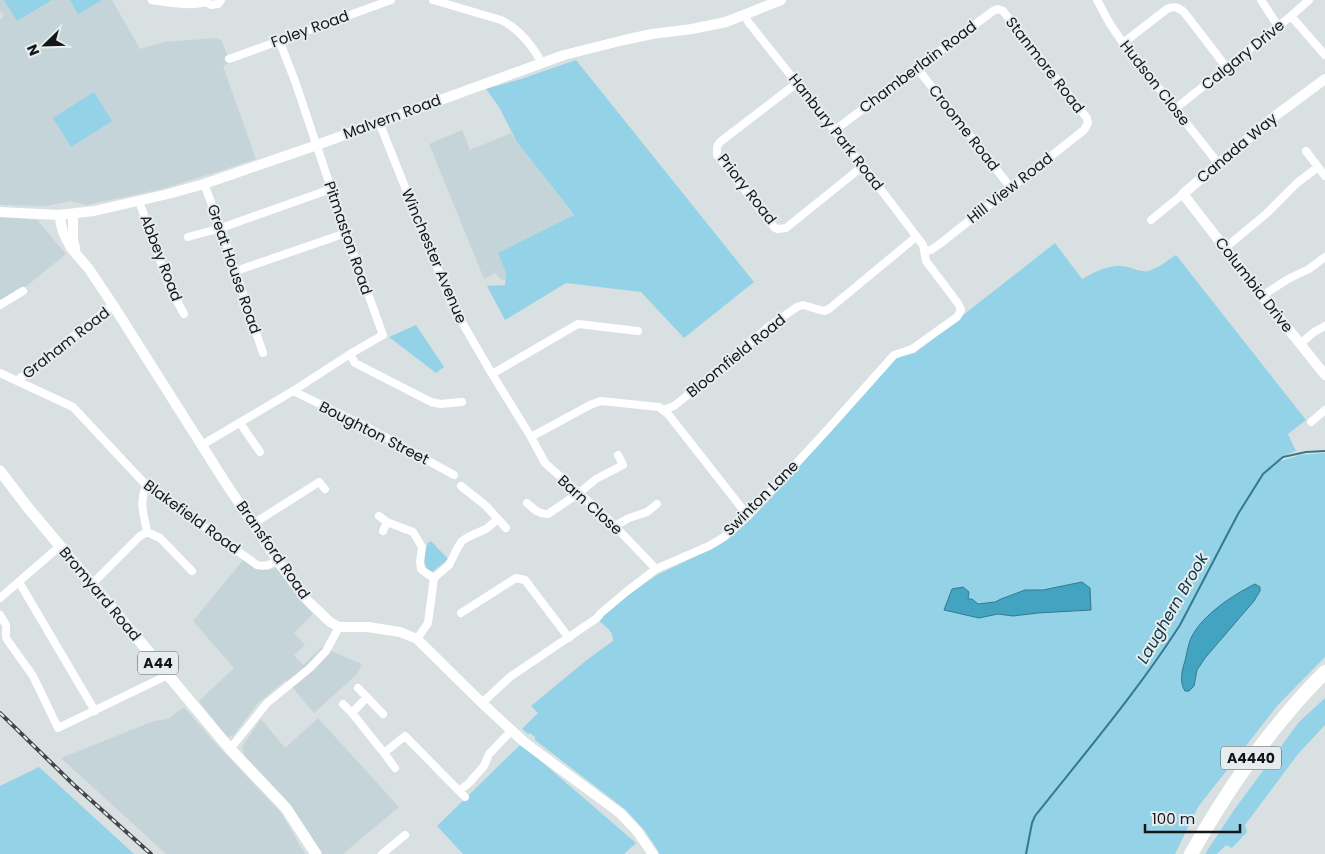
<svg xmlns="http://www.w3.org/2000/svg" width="1325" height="854" font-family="Poppins,sans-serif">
  <rect width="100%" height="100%" fill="#d9e0e2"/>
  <path fill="#c5d4d9" d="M 0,0 L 112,0 L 140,49 L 164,42 L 216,38 L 222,41 L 230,63 L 223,66 L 256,159 L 207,175 L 162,189 L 86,205 L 71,201 L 47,206 L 0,205 L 0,20 L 4,15 L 0,11 Z
    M 462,130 L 470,150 L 511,133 L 517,142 L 574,216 L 506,272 L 506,279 L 501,280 L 495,273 L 484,279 L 429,144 Z
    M 0,217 L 37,220 L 66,254 L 23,289 L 0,302 Z
    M 243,560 L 267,570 L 276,568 L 313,614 L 294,633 L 305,645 L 294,655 L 303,665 L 322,647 L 362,664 L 357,674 L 314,713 L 286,680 L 257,704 L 234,735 L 227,737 L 199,701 L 234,668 L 193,621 Z
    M 184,707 L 207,734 L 281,813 L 305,854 L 166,854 L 61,758 L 154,721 L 168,719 Z
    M 318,718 L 399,807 L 343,854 L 320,854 L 290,805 L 244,755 L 242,747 L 261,719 L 285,748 Z"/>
  <path fill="#94d2e7" d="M 4,0 L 52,0 L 17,21 Z
    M 70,0 L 102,0 L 78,14 Z
    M 576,60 L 754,282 L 684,338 L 641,292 L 566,283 L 505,320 L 487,286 L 505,285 L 506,272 L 498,253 L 574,215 L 517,142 L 499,107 L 486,89 L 521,79 Z
    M 94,92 L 112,121 L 71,147 L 53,118 Z
    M 1055,243 L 1082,279 C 1096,271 1112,263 1128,267 C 1134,269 1141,272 1148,271 C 1157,269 1168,260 1176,255 L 1306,420 L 1288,434 L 1296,451 L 1283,456 L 1281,461 L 1300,455 L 1325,453 L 1325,657 L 1277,706 L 1198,807 L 1175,854 L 660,854 L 645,831 L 626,810 L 535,740 L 535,737 L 530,733 L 528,734 L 522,729 L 538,713 L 531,706 L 588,659 L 613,641 C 614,632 605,626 599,621 L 601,618 L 628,595 L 657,575 L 711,549 L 728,539 L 741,528 L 769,500 L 897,357 L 915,353 Z
    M 416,325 L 444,367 L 436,373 L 389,337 Z
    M 431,541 L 448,559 L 431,573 C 421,565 424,553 428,543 Z
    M 1325,698 L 1325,725 L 1298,754 L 1245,825 L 1247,832 L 1232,848 L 1226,845 L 1217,854 L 1205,854 L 1234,810 L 1299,722 Z
    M 521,744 L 636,843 L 624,854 L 463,854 L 437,826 Z
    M 39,767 L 134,854 L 0,854 L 0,786 Z"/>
  <path fill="#43a4c1" stroke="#35798e" d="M 1082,582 L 1090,588 L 1091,610 L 1038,613 L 1013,616 L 998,614 L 979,618 L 944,610 L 952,589 L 963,587 L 969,592 L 968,599 L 972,599 L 978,604 L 995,602 L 1001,599 L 1025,590 L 1043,590 Z
    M 1255,584 L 1260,587 L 1260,591 L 1254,601 L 1205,658 L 1197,670 L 1194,686 L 1189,691 L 1185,691 C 1179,682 1182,670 1185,661 C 1187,653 1188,645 1191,638 C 1202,615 1233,595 1255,584 Z"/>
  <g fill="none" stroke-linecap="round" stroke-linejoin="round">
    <path stroke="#35798e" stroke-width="2" d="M 1026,854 L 1032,823 L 1035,816 C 1085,753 1137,692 1180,625 L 1238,514 L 1263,474 L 1283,457 L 1306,452 L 1325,451"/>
    <path stroke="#fff" stroke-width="8" d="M 152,0 C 165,2 193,7 205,2
      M 433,0 L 501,20 C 520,29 532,45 542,63
      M 1097,0 L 1110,24 L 1123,43 L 1218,163
      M 1261,0 L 1278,26
      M 205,2 L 211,5 L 218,4 L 221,0
      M 1291,16 L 1325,55
      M 1123,43 L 1167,9 C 1174,6 1178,7 1184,12 L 1227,68
      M 229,59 L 391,0
      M 917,68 L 1011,188
      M 797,83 L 720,142 L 717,147 L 717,155 L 774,227 L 777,229 L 786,228 L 863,166
      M 1175,109 L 1291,16 L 1309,0
      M 379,122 L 452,305 L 492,374 L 531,437 L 545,463 L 579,493 L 612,523 L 656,569
      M 835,130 L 993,11 L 998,9 L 1003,11 L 1087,118 L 1088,123 L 1084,130 L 941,243 L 931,250 L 924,251
      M 1306,151 L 1325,176
      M 204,184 L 221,228 L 263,353
      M 139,201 L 170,288 L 184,314
      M 1151,220 L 1183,194
      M 188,237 L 221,228 L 331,189
      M 1225,248 L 1266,214 L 1297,183 L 1318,167
      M 236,271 L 346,233
      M 1262,296 L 1288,279 L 1309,269 L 1325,257
      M 0,305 L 23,291
      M 1300,344 L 1314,332 L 1325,326
      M 350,354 L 355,363 L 431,402 L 440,404 L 462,402
      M 0,373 L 73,407 L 146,485 L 257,565 C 266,567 270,565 277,560
      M 492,374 L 578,324 L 638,331
      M 18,380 L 113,305
      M 293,391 L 365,426 L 454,475
      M 663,410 L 674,406 L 719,370 L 768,327 L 797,307 L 803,305 L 824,311 L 829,309 L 916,237
      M 1311,422 L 1325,410
      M 240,423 L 260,452
      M 531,437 L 590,405 L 601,401 L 659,407 L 668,414 L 748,516
      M 202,445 L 293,391 L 350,354 L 383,335 L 346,233 L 295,81 L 279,40
      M 527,503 C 533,508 539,515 548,514 L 579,493 L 596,479 L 623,465 L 618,455
      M 379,516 L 387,522 L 413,532 L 422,547 L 420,562 L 421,569 L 426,573 L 434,578
      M 498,519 L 506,528
      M 253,524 L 319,482 L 325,489
      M 615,526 L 629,518 L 647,512 L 657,504
      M 383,531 L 387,522
      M 147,532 L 160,538 L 192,571
      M 19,582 L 95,711
      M 92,584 L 140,536 L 147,532 C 146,521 140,509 143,498 C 143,494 145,489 146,485
      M 0,598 L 60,546
      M 461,613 L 516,578 L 525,580 L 569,638
      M 0,615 L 6,625 L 6,637 L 8,641 L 33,676 L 58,728 L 168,675
      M 417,639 L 428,623 L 434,578 L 449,565 L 458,547 L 462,541 L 468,537 L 486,529 L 498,519 L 485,505 L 461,486
      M 358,688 L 383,714
      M 367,697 L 352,713 L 384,753 L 405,736 L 465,797
      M 482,703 L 510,677 L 597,618 L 601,613 L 626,592 L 656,569 L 709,546 L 724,537 L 748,516 L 828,429 L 894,355 L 912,349 L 957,317 L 961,310 L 959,305 L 951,294 L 926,261 L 923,245 L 863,166 L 749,23 L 744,15
      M 343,704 L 352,713
      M 230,749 L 267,703 L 310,668 L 326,651 L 339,627
      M 384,753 L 395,768
      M 459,791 L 469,783 L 484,766 L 489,754 L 512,730
      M 382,854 L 405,835"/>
    <path stroke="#fff" stroke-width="10" d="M 1325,79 L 1271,119 L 1183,194 L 1262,296 L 1325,375
      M 0,212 L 59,215 L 94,211 L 168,194 L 204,184 L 317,145 L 564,55 L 624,40 L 652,34 L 692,29 L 726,22 L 781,0
      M 73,214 L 73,240 L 75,248
      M 59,215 L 63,232 L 71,248 L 89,269 L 113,305 L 225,482 L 277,560 L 296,586 L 308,601 L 330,622 L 339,627 L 368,627 L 400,632 L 417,639 L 482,703 L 524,742 L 620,813 L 637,831 L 653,854"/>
    <path stroke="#fff" stroke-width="11" d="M 0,471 L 29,509 L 230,749 L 286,808 L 316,854"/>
    <path stroke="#fff" stroke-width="14" d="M 1191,854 C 1228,788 1271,726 1325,672"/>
    <defs>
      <path id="rail" d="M 0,713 L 74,785 L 151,854"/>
    </defs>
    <use href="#rail" stroke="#434647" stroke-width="4"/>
    <use href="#rail" stroke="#e7edef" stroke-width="2" stroke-dasharray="5.5" stroke-linecap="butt"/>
  </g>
  <g text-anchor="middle" stroke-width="4" stroke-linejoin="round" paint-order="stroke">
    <g fill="#e7edef" stroke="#535658" stroke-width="1">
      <rect x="138" y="651.5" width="40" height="23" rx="4"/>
      <rect x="1221" y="746.5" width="60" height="23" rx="4"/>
    </g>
    <g font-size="14" font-weight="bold" fill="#141617">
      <text x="158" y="668">A44</text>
      <text x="1251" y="763">A4440</text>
    </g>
    <g font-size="15" fill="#141617" stroke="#e7edef">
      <text transform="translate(310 29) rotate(-20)" y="5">Foley Road</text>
      <text transform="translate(1243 55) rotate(-39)" y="5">Calgary Drive</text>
      <text transform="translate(1045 65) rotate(52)" y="5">Stanmore Road</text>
      <text transform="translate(918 67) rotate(-37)" y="5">Chamberlain Road</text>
      <text transform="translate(1155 83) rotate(52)" y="5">Hudson Close</text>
      <text transform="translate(392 117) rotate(-20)" y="5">Malvern Road</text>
      <text transform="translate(964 128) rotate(52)" y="5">Croome Road</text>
      <text transform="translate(836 132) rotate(52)" y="5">Hanbury Park Road</text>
      <text transform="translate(1237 148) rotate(-40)" y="5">Canada Way</text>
      <text transform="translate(1010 188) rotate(-38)" y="5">Hill View Road</text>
      <text transform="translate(747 189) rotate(52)" y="5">Priory Road</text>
      <text transform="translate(348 238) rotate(71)" y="5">Pitmaston Road</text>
      <text transform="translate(434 256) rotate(67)" y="5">Winchester Avenue</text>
      <text transform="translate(161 258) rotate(69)" y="5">Abbey Road</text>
      <text transform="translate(234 269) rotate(71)" y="5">Great House Road</text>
      <text transform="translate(1254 285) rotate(52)" y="5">Columbia Drive</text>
      <text transform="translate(66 343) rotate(-38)" y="5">Graham Road</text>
      <text transform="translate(736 356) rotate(-39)" y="5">Bloomfield Road</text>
      <text transform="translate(374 433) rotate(27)" y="5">Boughton Street</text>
      <text transform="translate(761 498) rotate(-45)" y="5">Swinton Lane</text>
      <text transform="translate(590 505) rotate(42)" y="5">Barn Close</text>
      <text transform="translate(192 517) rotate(36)" y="5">Blakefield Road</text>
      <text transform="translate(273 550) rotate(55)" y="5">Bransford Road</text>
      <text transform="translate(100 594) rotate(50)" y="5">Bromyard Road</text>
    </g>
    <g font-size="16" font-style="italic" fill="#0b3845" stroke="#e7edef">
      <text transform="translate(1172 608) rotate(-60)" y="6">Laughern Brook</text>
    </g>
  </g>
  <g transform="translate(45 45) rotate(247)" stroke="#e7edef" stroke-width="4" paint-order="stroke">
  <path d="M0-4L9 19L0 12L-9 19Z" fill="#141617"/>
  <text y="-8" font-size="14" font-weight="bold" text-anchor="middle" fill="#141617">N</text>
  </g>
  <path d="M1145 824v8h95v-8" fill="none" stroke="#141617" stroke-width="2.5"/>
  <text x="1152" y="824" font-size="15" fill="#141617" stroke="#e7edef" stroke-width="4" paint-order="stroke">100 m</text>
</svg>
